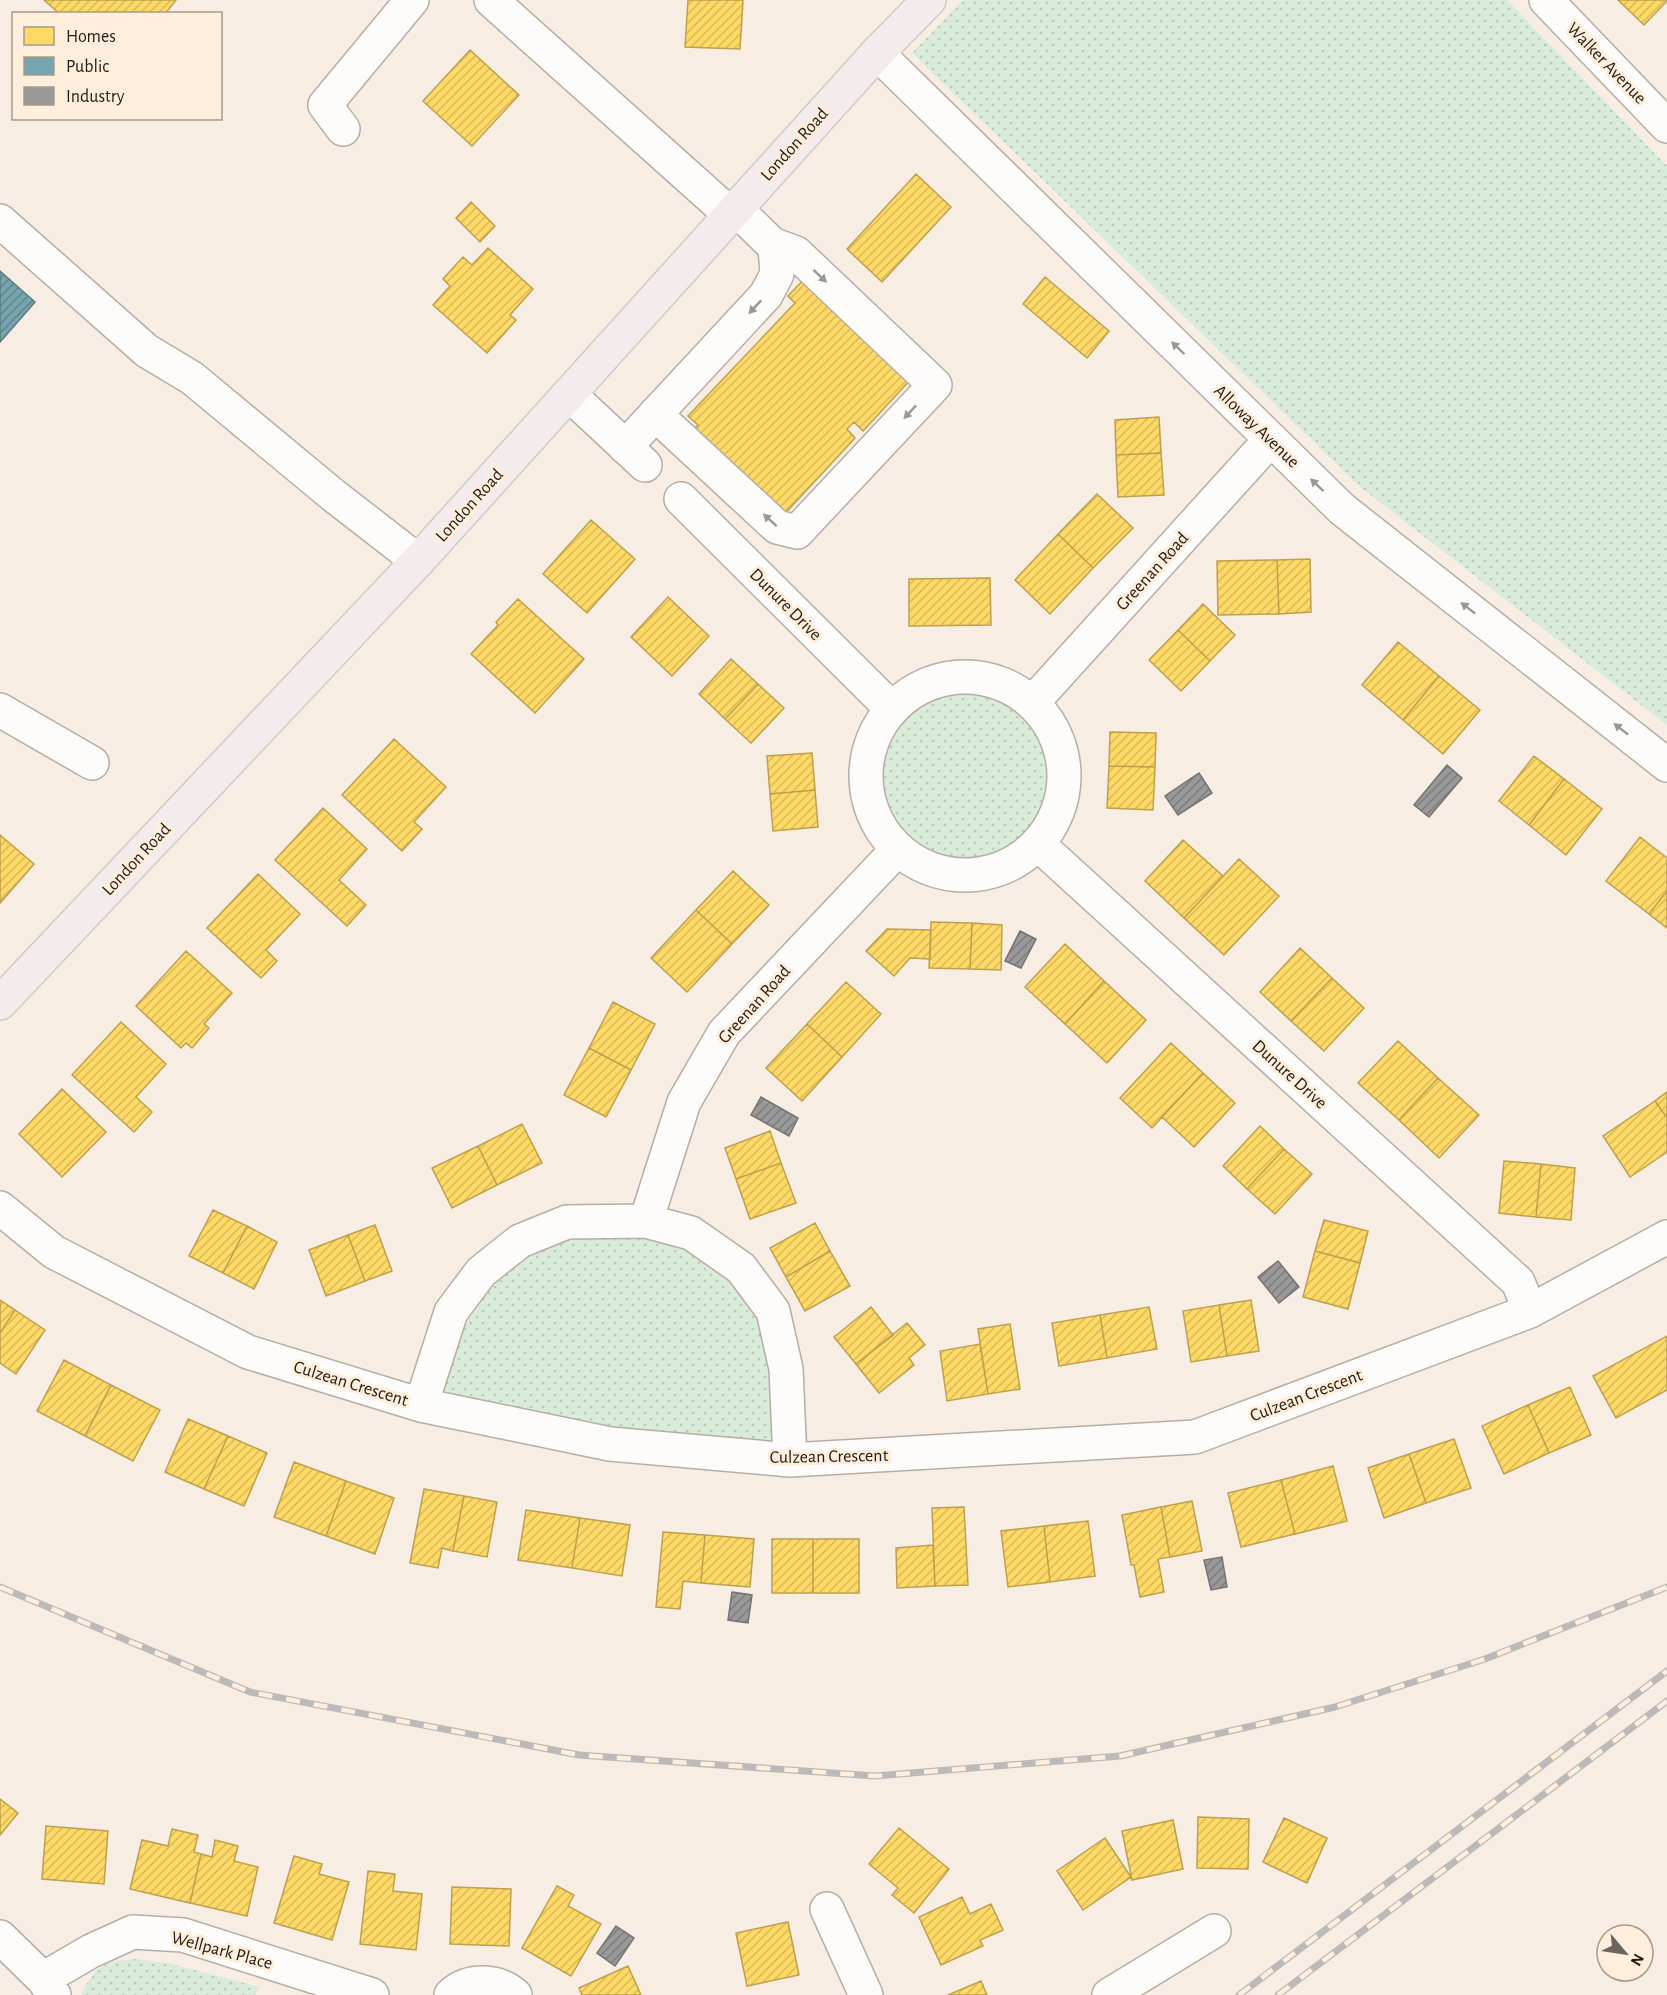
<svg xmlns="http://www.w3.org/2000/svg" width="1667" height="1995" font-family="'Alegreya Sans',sans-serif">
  <defs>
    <pattern id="grass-dots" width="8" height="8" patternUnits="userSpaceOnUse" patternTransform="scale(1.5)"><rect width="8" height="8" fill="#d9ecda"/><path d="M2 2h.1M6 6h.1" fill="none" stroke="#bacaba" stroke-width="1.8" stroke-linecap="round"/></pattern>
    <pattern id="homes-hatch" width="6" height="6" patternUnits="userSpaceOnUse" patternTransform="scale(1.5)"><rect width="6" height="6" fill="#ffd966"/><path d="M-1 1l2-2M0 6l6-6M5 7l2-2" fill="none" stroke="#daba58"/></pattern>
    <pattern id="public-hatch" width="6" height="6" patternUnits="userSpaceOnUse" patternTransform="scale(1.5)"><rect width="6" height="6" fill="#76a5af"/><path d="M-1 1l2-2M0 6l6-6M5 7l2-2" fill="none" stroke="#60868d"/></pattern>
    <pattern id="industry-hatch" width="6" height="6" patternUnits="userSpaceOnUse" patternTransform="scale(1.5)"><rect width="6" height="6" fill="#999"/><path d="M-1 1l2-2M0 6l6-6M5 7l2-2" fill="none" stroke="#7c7c7c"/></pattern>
  </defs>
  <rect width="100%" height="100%" fill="#f7ede3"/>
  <path fill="url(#grass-dots)" d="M 963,0 L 1507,0 L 1667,166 L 1667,725 L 1359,486 L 912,53 Z
    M880 776a85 85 0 1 1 170 0a85 85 0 1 1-170 0Z
    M 646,1221 L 773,1311 L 790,1460 L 421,1405 L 451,1312 L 520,1241 Z
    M 135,1959 L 167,1963 L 260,1987 L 255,1995 L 81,1995 C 96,1965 102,1962 135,1959 Z"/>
  <path fill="url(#homes-hatch)" stroke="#bda04d" stroke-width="1.5" d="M 44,0 L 176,0 L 165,14 L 60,14 Z
    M 688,0 L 743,0 L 740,49 L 685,47 Z
    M 1618,0 L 1667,0 L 1667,1 L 1644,25 Z
    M 470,50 L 519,95 L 472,146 L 423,101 Z
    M 916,174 L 951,207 L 882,282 L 847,249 Z
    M 471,202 L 495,226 L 480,242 L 456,218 Z
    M 488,248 L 533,289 L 510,315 L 516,320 L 487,353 L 433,305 L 450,286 L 443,279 L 463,257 L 472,265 Z
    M 806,277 L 913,377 L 863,431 L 854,422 L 847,429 L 855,438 L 778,521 L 687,436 L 698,425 L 688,416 L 795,303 L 788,296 Z
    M 1045,277 L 1109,331 L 1087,358 L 1023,304 Z
    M 1159,417 L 1161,453 L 1116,455 L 1115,420 Z
    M 1161,453 L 1164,495 L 1118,497 L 1116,455 Z
    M 1097,494 L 1133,528 L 1093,568 L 1058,534 Z
    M 591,520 L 635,559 L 587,613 L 543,574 Z
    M 1058,534 L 1093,568 L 1050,614 L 1015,580 Z
    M 1310,559 L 1311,612 L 1279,614 L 1277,560 Z
    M 1277,560 L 1279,614 L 1218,615 L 1217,561 Z
    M 990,578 L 991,625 L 909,626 L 909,579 Z
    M 668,597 L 709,636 L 672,676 L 631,637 Z
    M 518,599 L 584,659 L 535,713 L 471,654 L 498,625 L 496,622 Z
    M 1203,604 L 1235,635 L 1210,661 L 1178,630 Z
    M 1178,630 L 1210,661 L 1181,691 L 1149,660 Z
    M 1398,642 L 1439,676 L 1403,720 L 1362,685 Z
    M 731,659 L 758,684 L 725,719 L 699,694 Z
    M 1439,676 L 1480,710 L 1443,754 L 1403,720 Z
    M 758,684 L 784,708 L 751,743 L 725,719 Z
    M 1110,732 L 1156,733 L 1155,767 L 1109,766 Z
    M 394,739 L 446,787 L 414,822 L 422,829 L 402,851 L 342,795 Z
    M 812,753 L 815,790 L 770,794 L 767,756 Z
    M 1534,756 L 1564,779 L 1529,825 L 1499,801 Z
    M 1109,766 L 1155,767 L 1153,810 L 1107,808 Z
    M 1564,779 L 1602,809 L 1566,855 L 1529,825 Z
    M 815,790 L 818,827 L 773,831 L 770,794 Z
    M 323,808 L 367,849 L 339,880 L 366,905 L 347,926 L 275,860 Z
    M 0,835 L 34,864 L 0,903 Z
    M 1640,837 L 1667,858 L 1667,891 L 1649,914 L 1606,881 Z
    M 1183,840 L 1223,876 L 1184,918 L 1145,881 Z
    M 1239,859 L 1279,896 L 1224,955 L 1184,918 Z
    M 733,871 L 769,905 L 732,944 L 696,910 Z
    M 258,874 L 300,914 L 266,950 L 277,961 L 261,978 L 207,928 Z
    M 1667,891 L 1667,928 L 1649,914 Z
    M 696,910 L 732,944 L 687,992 L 651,958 Z
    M 931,922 L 972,923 L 970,969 L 929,968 Z
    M 972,923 L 1002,925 L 1001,970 L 970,969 Z
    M 887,929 L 931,930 L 930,959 L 910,958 L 894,976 L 866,951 Z
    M 1065,944 L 1104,981 L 1065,1024 L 1025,987 Z
    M 1300,948 L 1332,978 L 1291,1021 L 1260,992 Z
    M 186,951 L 232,993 L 204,1024 L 209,1028 L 192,1048 L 186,1043 L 181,1048 L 136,1006 Z
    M 1332,978 L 1364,1008 L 1324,1051 L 1291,1021 Z
    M 1104,981 L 1146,1020 L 1107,1063 L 1065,1024 Z
    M 846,982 L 881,1014 L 842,1057 L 807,1024 Z
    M 613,1002 L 655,1024 L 631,1070 L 589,1048 Z
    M 121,1022 L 166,1064 L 136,1097 L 152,1112 L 134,1132 L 72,1075 Z
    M 807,1024 L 842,1057 L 802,1101 L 766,1068 Z
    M 1398,1041 L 1438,1078 L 1399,1120 L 1358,1083 Z
    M 1171,1043 L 1203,1073 L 1152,1128 L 1120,1098 Z
    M 589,1048 L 631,1070 L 606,1117 L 564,1095 Z
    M 1203,1073 L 1235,1103 L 1194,1147 L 1162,1117 Z
    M 1438,1078 L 1479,1115 L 1439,1158 L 1399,1120 Z
    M 62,1089 L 106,1132 L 62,1177 L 19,1134 Z
    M 1667,1092 L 1667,1118 L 1655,1101 Z
    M 1655,1101 L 1667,1118 L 1667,1152 L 1630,1177 L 1603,1136 Z
    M 522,1124 L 542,1163 L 497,1185 L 478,1146 Z
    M 1260,1126 L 1284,1149 L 1247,1189 L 1223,1166 Z
    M 770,1131 L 781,1163 L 736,1179 L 725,1148 Z
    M 478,1146 L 497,1185 L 452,1208 L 432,1168 Z
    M 1284,1149 L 1312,1174 L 1275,1214 L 1247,1189 Z
    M 1504,1161 L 1541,1164 L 1536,1217 L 1499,1213 Z
    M 781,1163 L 796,1203 L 750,1219 L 736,1179 Z
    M 1541,1164 L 1575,1168 L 1571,1220 L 1536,1217 Z
    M 213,1210 L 247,1226 L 223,1273 L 189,1256 Z
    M 1324,1220 L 1368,1231 L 1360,1263 L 1315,1251 Z
    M 815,1223 L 830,1251 L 786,1277 L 770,1248 Z
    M 375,1225 L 392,1271 L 365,1281 L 348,1235 Z
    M 247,1226 L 277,1242 L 254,1289 L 223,1273 Z
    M 348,1235 L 365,1281 L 326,1296 L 309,1250 Z
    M 830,1251 L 850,1286 L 805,1311 L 786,1277 Z
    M 1315,1251 L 1360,1263 L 1348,1309 L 1303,1297 Z
    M 0,1300 L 15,1310 L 0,1333 Z
    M 1251,1300 L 1259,1351 L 1227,1356 L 1219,1305 Z
    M 1219,1305 L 1227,1356 L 1191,1362 L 1183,1311 Z
    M 871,1307 L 893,1335 L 856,1364 L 834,1337 Z
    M 1149,1307 L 1157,1349 L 1107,1358 L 1100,1315 Z
    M 15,1310 L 45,1330 L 16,1374 L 0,1363 L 0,1333 Z
    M 1100,1315 L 1107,1358 L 1059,1366 L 1052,1323 Z
    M 907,1323 L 925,1345 L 909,1358 L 914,1365 L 879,1393 L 856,1364 Z
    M 1010,1324 L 1020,1389 L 988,1394 L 978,1329 Z
    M 1667,1336 L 1667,1390 L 1616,1418 L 1593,1376 Z
    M 980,1344 L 988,1394 L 947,1401 L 940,1351 Z
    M 64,1360 L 111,1385 L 85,1436 L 37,1411 Z
    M 111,1385 L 160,1410 L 133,1461 L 85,1436 Z
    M 1570,1387 L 1591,1435 L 1549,1453 L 1528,1405 Z
    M 1528,1405 L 1549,1453 L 1504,1474 L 1482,1426 Z
    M 188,1419 L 228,1436 L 204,1489 L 165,1472 Z
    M 228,1436 L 267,1453 L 244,1506 L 204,1489 Z
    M 1454,1439 L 1471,1488 L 1426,1503 L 1409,1454 Z
    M 1409,1454 L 1426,1503 L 1384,1518 L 1368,1468 Z
    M 294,1462 L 346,1481 L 326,1536 L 274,1517 Z
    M 1333,1466 L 1347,1521 L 1295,1534 L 1281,1480 Z
    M 1281,1480 L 1295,1534 L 1241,1547 L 1228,1493 Z
    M 346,1481 L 394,1498 L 375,1554 L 326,1536 Z
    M 424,1489 L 464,1496 L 453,1551 L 442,1548 L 438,1568 L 410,1563 Z
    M 464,1496 L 497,1502 L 487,1557 L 453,1551 Z
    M 1192,1501 L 1202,1551 L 1170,1557 L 1161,1507 Z
    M 964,1507 L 968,1585 L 935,1586 L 932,1508 Z
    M 1161,1507 L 1170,1557 L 1158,1559 L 1164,1592 L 1140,1597 L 1134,1565 L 1131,1565 L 1122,1515 Z
    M 526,1510 L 580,1518 L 572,1568 L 518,1560 Z
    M 580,1518 L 630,1525 L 622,1576 L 572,1568 Z
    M 1088,1521 L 1095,1576 L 1050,1582 L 1044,1526 Z
    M 1044,1526 L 1050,1582 L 1008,1587 L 1001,1531 Z
    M 663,1532 L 705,1535 L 701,1583 L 683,1581 L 680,1609 L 656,1607 Z
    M 705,1535 L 754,1539 L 750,1587 L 701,1583 Z
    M 772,1539 L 813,1539 L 813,1593 L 772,1593 Z
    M 813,1539 L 859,1539 L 859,1593 L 813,1593 Z
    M 933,1545 L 935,1586 L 897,1588 L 896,1548 Z
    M 0,1799 L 18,1813 L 0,1835 Z
    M 1198,1817 L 1249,1819 L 1248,1869 L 1197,1868 Z
    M 1284,1818 L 1327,1838 L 1307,1883 L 1263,1862 Z
    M 1173,1820 L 1183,1869 L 1132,1880 L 1122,1831 Z
    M 46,1826 L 108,1831 L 104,1884 L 42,1879 Z
    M 899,1828 L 949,1869 L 914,1913 L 892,1895 L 898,1888 L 869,1864 Z
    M 172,1829 L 198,1835 L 194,1852 L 201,1854 L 190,1903 L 130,1889 L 142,1840 L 168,1846 Z
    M 1105,1838 L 1131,1877 L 1083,1910 L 1057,1871 Z
    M 215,1840 L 238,1846 L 234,1861 L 258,1867 L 247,1916 L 190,1903 L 201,1854 L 212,1857 Z
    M 294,1856 L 322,1864 L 319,1874 L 349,1882 L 332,1940 L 274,1923 Z
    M 368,1871 L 395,1874 L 393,1891 L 422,1894 L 416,1950 L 360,1944 Z
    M 557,1886 L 574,1895 L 568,1906 L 601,1924 L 571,1976 L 522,1948 Z
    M 452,1887 L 511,1889 L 509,1946 L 450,1944 Z
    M 962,1897 L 970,1914 L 991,1904 L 1003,1930 L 980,1940 L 983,1946 L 941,1965 L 919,1917 Z
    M 788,1922 L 799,1975 L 747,1986 L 736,1933 Z
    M 628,1966 L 641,1995 L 582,1995 L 579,1988 Z
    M 981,1981 L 987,1995 L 948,1995 Z"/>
  <path fill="url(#public-hatch)" stroke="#5d7c80" stroke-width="1.5" d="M 0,271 L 35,302 L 0,342 Z"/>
  <path fill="url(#industry-hatch)" stroke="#757371" stroke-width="1.5" d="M 1447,765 L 1462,778 L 1429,817 L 1414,805 Z
    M 1199,773 L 1212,793 L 1178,815 L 1165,796 Z
    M 1020,931 L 1036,939 L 1021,968 L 1005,961 Z
    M 761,1097 L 798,1118 L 789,1136 L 751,1115 Z
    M 1278,1261 L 1299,1287 L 1279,1303 L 1258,1277 Z
    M 1222,1557 L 1227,1587 L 1211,1590 L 1204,1560 Z
    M 732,1592 L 752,1595 L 748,1623 L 728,1620 Z
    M 616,1926 L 634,1938 L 615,1966 L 597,1953 Z"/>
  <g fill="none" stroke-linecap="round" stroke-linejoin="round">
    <defs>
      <path id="minor" d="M 491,0 L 731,215
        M 1546,0 L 1667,126
        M 877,53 L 1342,509 L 1667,765
        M 343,129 L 325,105 L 412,0
        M 0,221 L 147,351 L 192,378 L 333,495 L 418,561
        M 569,394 L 645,465
        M 655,414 L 777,527 L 797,532 L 935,385 L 796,253 L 772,244
        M 625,447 L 766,295 L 777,274 L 775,247 L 736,209
        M 681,499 L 891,708
        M866 776a99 99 0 1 1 198 0a99 99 0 1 1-198 0Z
        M 1033,702 L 1271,439
        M 0,710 L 92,763
        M 1038,844 L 1518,1282 L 1530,1311
        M 0,1208 L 54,1252 L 248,1352 L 421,1405 L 610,1444 L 790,1460 L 1195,1437 L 1530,1311 L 1667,1237
        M 646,1221 L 684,1102 L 724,1033 L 897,850
        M 421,1405 L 451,1312 L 481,1272 L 520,1241 L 567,1222 L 646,1221 L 691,1233 L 741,1268 L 773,1311 L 786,1369 L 790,1460
        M 827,1909 L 866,1995
        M 0,1937 L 43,1979 L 54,1995
        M 43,1979 L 91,1951 L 133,1932 L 183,1935 L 372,1995
        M 451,1995 C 469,1978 498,1980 515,1995
        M 1109,1995 L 1214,1931"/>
      <path id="major" d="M 0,1003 L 418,561 L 877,53 L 929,0"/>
    </defs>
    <use href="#minor" stroke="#b6ada5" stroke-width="36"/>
    <use href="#major" stroke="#d0cbc5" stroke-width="36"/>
    <use href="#minor" stroke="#fefcfb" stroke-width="33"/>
    <use href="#major" stroke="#f4ebec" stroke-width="33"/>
    <defs>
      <path id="rail" d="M 0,1587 L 250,1692 L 579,1755 L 875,1776 L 1120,1756 L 1335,1707 L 1485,1659 L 1667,1587
        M 1239,1995 L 1667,1671
        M 1278,1995 L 1667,1701"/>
    </defs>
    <use href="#rail" stroke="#bcbab8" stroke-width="7"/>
    <use href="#rail" stroke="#ffeedb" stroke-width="4.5" stroke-dasharray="14" stroke-linecap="butt"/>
  </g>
  <defs><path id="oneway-solid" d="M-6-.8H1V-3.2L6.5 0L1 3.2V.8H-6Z" transform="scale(1.5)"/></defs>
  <g fill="#9b9793">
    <use href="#oneway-solid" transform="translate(820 276) rotate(43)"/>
    <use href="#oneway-solid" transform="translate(755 307) rotate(133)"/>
    <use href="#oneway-solid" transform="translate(1178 348) rotate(-136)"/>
    <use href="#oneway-solid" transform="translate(910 412) rotate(133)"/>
    <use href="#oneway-solid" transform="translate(1317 485) rotate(-136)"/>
    <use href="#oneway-solid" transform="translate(770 520) rotate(-138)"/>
    <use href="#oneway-solid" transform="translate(1468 608) rotate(-142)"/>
    <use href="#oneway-solid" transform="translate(1621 729) rotate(-142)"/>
  </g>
  <g text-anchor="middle" stroke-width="6" stroke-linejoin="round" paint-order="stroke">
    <g font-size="18" fill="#221b13" stroke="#ffeedb">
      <text transform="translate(1607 63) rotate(46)" y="6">Walker Avenue</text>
      <text transform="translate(794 144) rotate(-48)" y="6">London Road</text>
      <text transform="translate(1257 426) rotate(44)" y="6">Alloway Avenue</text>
      <text transform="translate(469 505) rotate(-48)" y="6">London Road</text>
      <text transform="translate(1152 571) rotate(-48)" y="6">Greenan Road</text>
      <text transform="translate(786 604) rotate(45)" y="6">Dunure Drive</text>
      <text transform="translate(136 859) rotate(-47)" y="6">London Road</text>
      <text transform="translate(754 1004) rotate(-48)" y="6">Greenan Road</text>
      <text transform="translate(1290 1074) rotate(42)" y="6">Dunure Drive</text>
      <text transform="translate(351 1383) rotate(17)" y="6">Culzean Crescent</text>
      <text transform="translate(1306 1395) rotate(-21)" y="6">Culzean Crescent</text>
      <text transform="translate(829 1456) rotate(-1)" y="6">Culzean Crescent</text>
      <text transform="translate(222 1950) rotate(15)" y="6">Wellpark Place</text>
    </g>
  </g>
  <rect x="12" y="12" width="210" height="108" fill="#ffeedb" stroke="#a79a8b" stroke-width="1.5"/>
  <rect x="24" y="27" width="30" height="18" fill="#ffd966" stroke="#a79a8b" stroke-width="1.5"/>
  <text x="66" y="42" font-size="18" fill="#221b13">Homes</text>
  <rect x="24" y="57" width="30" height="18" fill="#76a5af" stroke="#a79a8b" stroke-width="1.5"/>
  <text x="66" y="72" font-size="18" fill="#221b13">Public</text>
  <rect x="24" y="87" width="30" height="18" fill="#999999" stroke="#a79a8b" stroke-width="1.5"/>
  <text x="66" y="102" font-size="18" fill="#221b13">Industry</text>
  <g transform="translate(1625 1953) rotate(119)"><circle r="28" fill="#ffeedb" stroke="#a79a8b" stroke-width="1.5"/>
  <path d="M0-4.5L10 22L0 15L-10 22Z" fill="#6d645c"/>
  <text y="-9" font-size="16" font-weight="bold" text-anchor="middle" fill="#221b13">N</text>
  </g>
</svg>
